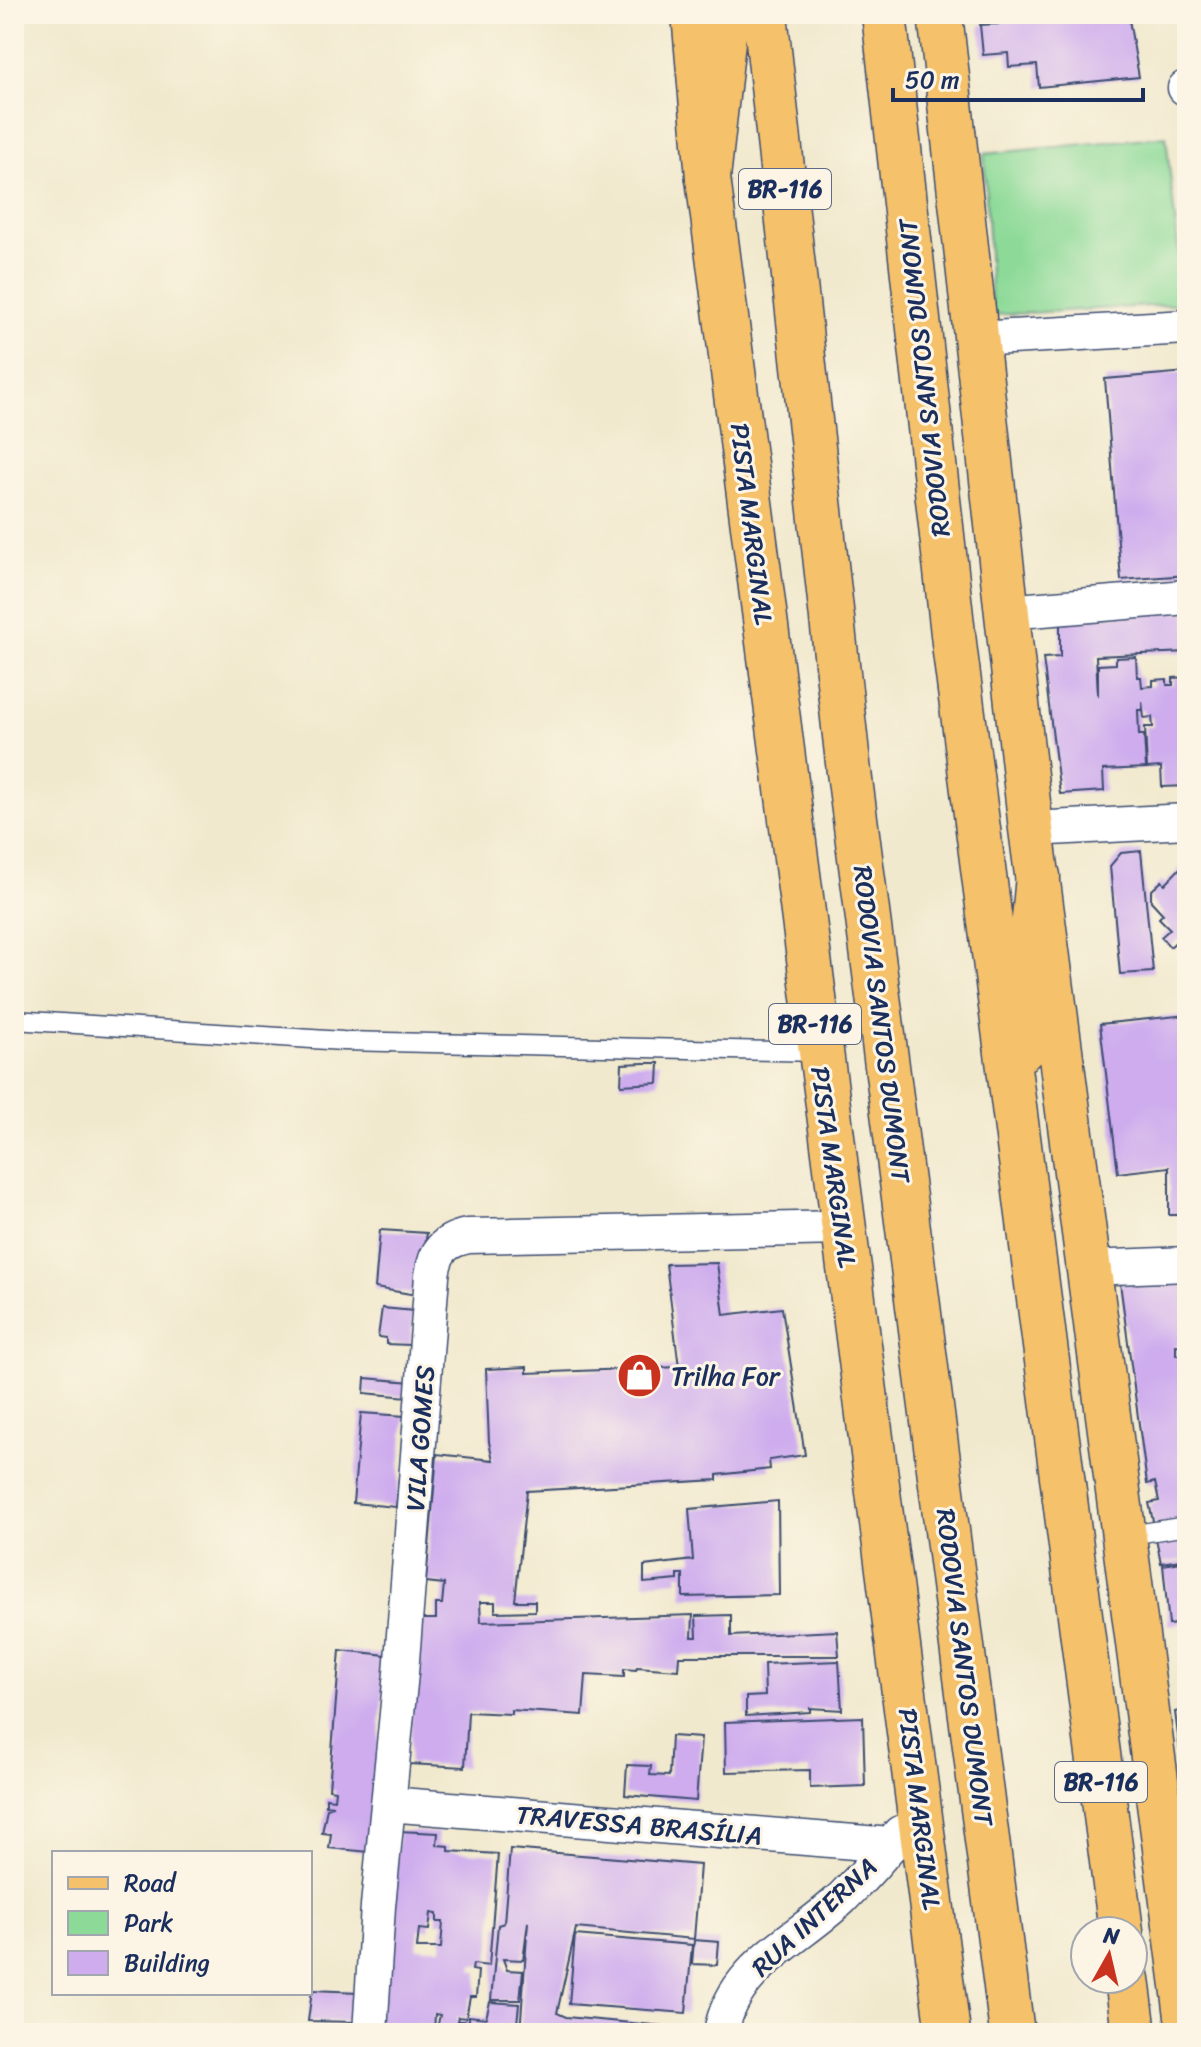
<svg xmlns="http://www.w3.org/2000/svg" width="1201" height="2047" font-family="Sriracha,sans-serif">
  <rect width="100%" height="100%" fill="#fcf5e5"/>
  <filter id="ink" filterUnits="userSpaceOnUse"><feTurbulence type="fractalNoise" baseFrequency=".0125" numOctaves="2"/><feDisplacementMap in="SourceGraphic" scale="16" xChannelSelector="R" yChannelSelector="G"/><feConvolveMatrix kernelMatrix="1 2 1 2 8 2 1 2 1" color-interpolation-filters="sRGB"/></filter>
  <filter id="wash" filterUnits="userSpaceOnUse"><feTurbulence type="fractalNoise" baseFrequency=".006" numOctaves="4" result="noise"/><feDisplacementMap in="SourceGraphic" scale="32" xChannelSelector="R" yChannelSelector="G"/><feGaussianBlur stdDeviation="1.8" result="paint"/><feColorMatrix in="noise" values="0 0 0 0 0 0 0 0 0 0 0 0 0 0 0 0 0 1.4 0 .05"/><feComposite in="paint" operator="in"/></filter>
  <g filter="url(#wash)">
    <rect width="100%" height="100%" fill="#f1e9cd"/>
    <path fill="#8dda98" stroke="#54847b" stroke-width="2" d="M 1166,136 L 1184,304 L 992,315 L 984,154 Z"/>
    <g id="blocks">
      <path fill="#ceacee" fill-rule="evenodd" d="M 997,14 L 1128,14 L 1139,77 L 1039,87 L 1037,65 L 1009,67 L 1008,53 L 983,55 L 980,25 L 998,24 Z
        M 1187,372 L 1187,575 L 1121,580 L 1105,379 Z
        M 1187,612 L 1187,652 L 1096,656 L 1098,696 L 1098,665 L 1116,664 L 1116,658 L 1136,657 L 1137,677 L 1141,677 L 1142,687 L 1153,686 L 1153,680 L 1167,679 L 1167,685 L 1173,685 L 1173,678 L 1187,677 L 1187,786 L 1162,787 L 1161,767 L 1147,768 L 1145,727 L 1153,727 L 1152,717 L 1144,718 L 1142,701 L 1143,710 L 1138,710 L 1139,735 L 1144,735 L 1146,768 L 1103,770 L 1104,791 L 1060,794 L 1043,658 L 1060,657 L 1060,618 Z
        M 1141,851 L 1153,972 L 1120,974 L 1110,866 L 1121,853 Z
        M 1183,865 L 1187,868 L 1187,946 L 1179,939 L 1170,947 L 1161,937 L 1170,929 L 1159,918 L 1163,914 L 1151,901 L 1151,891 L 1162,881 L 1165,884 Z
        M 1187,1015 L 1187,1215 L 1169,1215 L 1169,1167 L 1118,1173 L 1100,1024 Z
        M 644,1063 L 659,1063 L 658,1083 L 621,1085 L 622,1064 Z
        M 380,1230 L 427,1233 L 417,1295 L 375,1288 Z
        M 717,1263 L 724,1315 L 782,1308 L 805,1455 L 769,1460 L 770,1469 L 717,1475 L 717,1480 L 527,1491 L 515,1601 L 535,1601 L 535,1611 L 495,1612 L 495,1602 L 480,1602 L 481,1622 L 693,1615 L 692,1637 L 697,1637 L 696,1616 L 731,1615 L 731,1636 L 837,1631 L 839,1656 L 679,1656 L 678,1670 L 637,1667 L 636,1670 L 624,1669 L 624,1677 L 586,1675 L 583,1715 L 511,1710 L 511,1714 L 468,1712 L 465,1767 L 409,1764 L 417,1637 L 414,1619 L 436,1619 L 436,1604 L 442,1604 L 444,1584 L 426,1582 L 437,1454 L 493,1460 L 489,1442 L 486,1369 L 527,1367 L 527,1373 L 679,1367 L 666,1264 Z
        M 1187,1280 L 1187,1346 L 1176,1345 L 1176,1355 L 1187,1355 L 1187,1476 L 1184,1477 L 1187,1519 L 1154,1526 L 1149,1503 L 1159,1501 L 1155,1482 L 1147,1484 L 1120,1283 Z
        M 382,1308 L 414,1311 L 410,1345 L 386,1344 L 386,1338 L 378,1337 Z
        M 365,1378 L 411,1382 L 408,1397 L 364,1393 Z
        M 361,1413 L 405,1416 L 396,1507 L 353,1503 Z
        M 778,1501 L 779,1595 L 683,1597 L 683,1574 L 678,1574 L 678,1580 L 644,1583 L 644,1566 L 693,1560 L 689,1509 Z
        M 1187,1532 L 1187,1559 L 1161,1563 L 1156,1538 Z
        M 1187,1561 L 1187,1622 L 1169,1625 L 1163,1565 Z
        M 340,1650 L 386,1655 L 369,1852 L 329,1848 L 331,1834 L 322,1833 L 327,1808 L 333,1806 L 326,1805 L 326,1798 L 334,1799 L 335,1790 L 329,1789 Z
        M 839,1661 L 842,1710 L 810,1708 L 810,1712 L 746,1716 L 746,1697 L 765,1696 L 764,1664 Z
        M 1187,1709 L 1187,1774 L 1183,1774 L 1175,1712 Z
        M 863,1717 L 865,1786 L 810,1788 L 810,1770 L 726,1772 L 725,1722 Z
        M 671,1736 L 701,1738 L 696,1801 L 625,1795 L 627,1765 L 651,1766 L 650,1775 L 669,1776 Z
        M 399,1831 L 438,1833 L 437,1845 L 449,1846 L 449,1851 L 498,1854 L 489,1966 L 473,1964 L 472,1970 L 478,1971 L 476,1997 L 470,1997 L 466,2018 L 458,2017 L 457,2021 L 469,2021 L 469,2016 L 486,2018 L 490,2002 L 519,2004 L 516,2033 L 436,2033 L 440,2015 L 435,2014 L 434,2033 L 377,2033 ZM 431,1913 L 437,1914 L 437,1922 L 443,1922 L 441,1948 L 417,1948 L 419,1929 L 429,1930 Z
        M 510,1849 L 700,1865 L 694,1939 L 576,1928 L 557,2013 L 566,2017 L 685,2028 L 684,2033 L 520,2033 L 528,1922 L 523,1960 L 503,1959 L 507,1970 L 523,1971 L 520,2000 L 491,2000 L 498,1925 L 504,1923 Z
        M 575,1935 L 692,1945 L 686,2013 L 569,2004 Z
        M 694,1940 L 719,1942 L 717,1965 L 692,1964 Z
        M 312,1990 L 358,1992 L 357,2022 L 308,2021 Z"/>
    </g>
  </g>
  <g filter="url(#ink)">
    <use href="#blocks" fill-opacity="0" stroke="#3b4b6f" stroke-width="2"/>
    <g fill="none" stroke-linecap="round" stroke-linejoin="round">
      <defs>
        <path id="lane" d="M 14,1020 L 343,1041 L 819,1052
          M 1123,1536 L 1187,1526"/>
        <path id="street" d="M 1185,88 L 1187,88
          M 975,339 L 1187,327
          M 1006,612 L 1187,597
          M 1031,829 L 1187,821
          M 1089,1268 L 1187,1264
          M 388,1804 L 891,1845
          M 370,2033 L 378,1906 L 401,1673 L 432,1276 C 435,1252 443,1241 468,1236 L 842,1228
          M 721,2033 C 732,1967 798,1940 842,1898 C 862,1878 882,1856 900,1833"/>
        <path id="primary" d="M 694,14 L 708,178 L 948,2033
          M 940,14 L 1031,829 L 1187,2016"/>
        <path id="highway" d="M 765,14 L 849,772 L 1012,2033
          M 884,14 L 955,652 L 1121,1931
          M 708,178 L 726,14
          M 1022,1049 L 1038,876
          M 1127,1979 L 1134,2033"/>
      </defs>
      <use href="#lane" stroke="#3b4b6f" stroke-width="21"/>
      <use href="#street" stroke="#3b4b6f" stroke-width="37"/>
      <use href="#primary" stroke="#3b4b6f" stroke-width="47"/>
      <use href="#highway" stroke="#3b4b6f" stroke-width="47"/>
      <use href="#lane" stroke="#fff" stroke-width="18"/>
      <use href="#street" stroke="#fff" stroke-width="34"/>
      <use href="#primary" stroke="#f5c16b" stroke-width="44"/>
      <use href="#highway" stroke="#f5c16b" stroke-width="44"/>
    </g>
  </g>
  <defs>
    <symbol id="shop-disc" viewBox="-11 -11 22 22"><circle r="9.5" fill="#c8321e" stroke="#fcf5e5"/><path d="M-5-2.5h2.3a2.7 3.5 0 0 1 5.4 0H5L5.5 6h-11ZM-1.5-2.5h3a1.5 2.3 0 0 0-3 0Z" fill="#fff"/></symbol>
  </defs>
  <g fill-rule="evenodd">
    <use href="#shop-disc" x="614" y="1350" width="51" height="51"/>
  </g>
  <g text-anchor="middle" stroke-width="6" stroke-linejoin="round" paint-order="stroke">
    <g fill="#fcf5e5" stroke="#5e6a86" stroke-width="2">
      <rect x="739" y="169" width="92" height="40" rx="6"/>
      <rect x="769" y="1004" width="92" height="40" rx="6"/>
      <rect x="1055" y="1762" width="92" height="40" rx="6"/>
    </g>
    <g font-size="24" font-weight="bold" fill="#1b2f5e">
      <text x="785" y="197">BR-116</text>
      <text x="815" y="1032">BR-116</text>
      <text x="1101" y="1790">BR-116</text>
    </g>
    <g font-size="26" fill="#1b2f5e" stroke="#fcf5e5">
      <text transform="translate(924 378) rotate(-96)" y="9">RODOVIA SANTOS DUMONT</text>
      <text transform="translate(752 524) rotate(83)" y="9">PISTA MARGINAL</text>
      <text transform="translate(882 1024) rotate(83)" y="9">RODOVIA SANTOS DUMONT</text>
      <text transform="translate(834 1167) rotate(82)" y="9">PISTA MARGINAL</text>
      <text transform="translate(420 1438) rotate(-86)" y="9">VILA GOMES</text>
      <text transform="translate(965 1667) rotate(83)" y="9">RODOVIA SANTOS DUMONT</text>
      <text transform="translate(920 1809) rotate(83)" y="9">PISTA MARGINAL</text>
      <text transform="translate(639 1825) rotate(5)" y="9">TRAVESSA BRASÍLIA</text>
      <text transform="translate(814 1917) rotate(-43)" y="9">RUA INTERNA</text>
    </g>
    <g font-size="26" fill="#1b2f5e" stroke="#fcf5e5" text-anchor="start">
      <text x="671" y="1385">Trilha For</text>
    </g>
  </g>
  <rect width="1201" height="2047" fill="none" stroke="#fcf5e5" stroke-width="48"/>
  <rect x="52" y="1851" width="260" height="144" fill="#fcf5e5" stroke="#a2a6af" stroke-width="2"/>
  <rect x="68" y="1877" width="40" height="12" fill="#f5c16b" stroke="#a2a6af" stroke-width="2"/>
  <text x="124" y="1891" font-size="24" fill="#1b2f5e">Road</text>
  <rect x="68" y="1911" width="40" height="24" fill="#8dda98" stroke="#a2a6af" stroke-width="2"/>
  <text x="124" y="1931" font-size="24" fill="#1b2f5e">Park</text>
  <rect x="68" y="1951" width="40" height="24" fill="#ceacee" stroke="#a2a6af" stroke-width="2"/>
  <text x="124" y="1971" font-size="24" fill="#1b2f5e">Building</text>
  <g transform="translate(1109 1955) rotate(8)"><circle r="38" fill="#fcf5e5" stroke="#a2a6af" stroke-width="2"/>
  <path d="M0-6L14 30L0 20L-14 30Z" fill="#c8321e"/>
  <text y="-12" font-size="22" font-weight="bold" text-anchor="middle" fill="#1b2f5e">N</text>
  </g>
  <path d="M893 88v12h250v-12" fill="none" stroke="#1b2f5e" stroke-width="4"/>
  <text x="905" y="88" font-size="24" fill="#1b2f5e" stroke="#fcf5e5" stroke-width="6" paint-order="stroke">50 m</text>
</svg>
